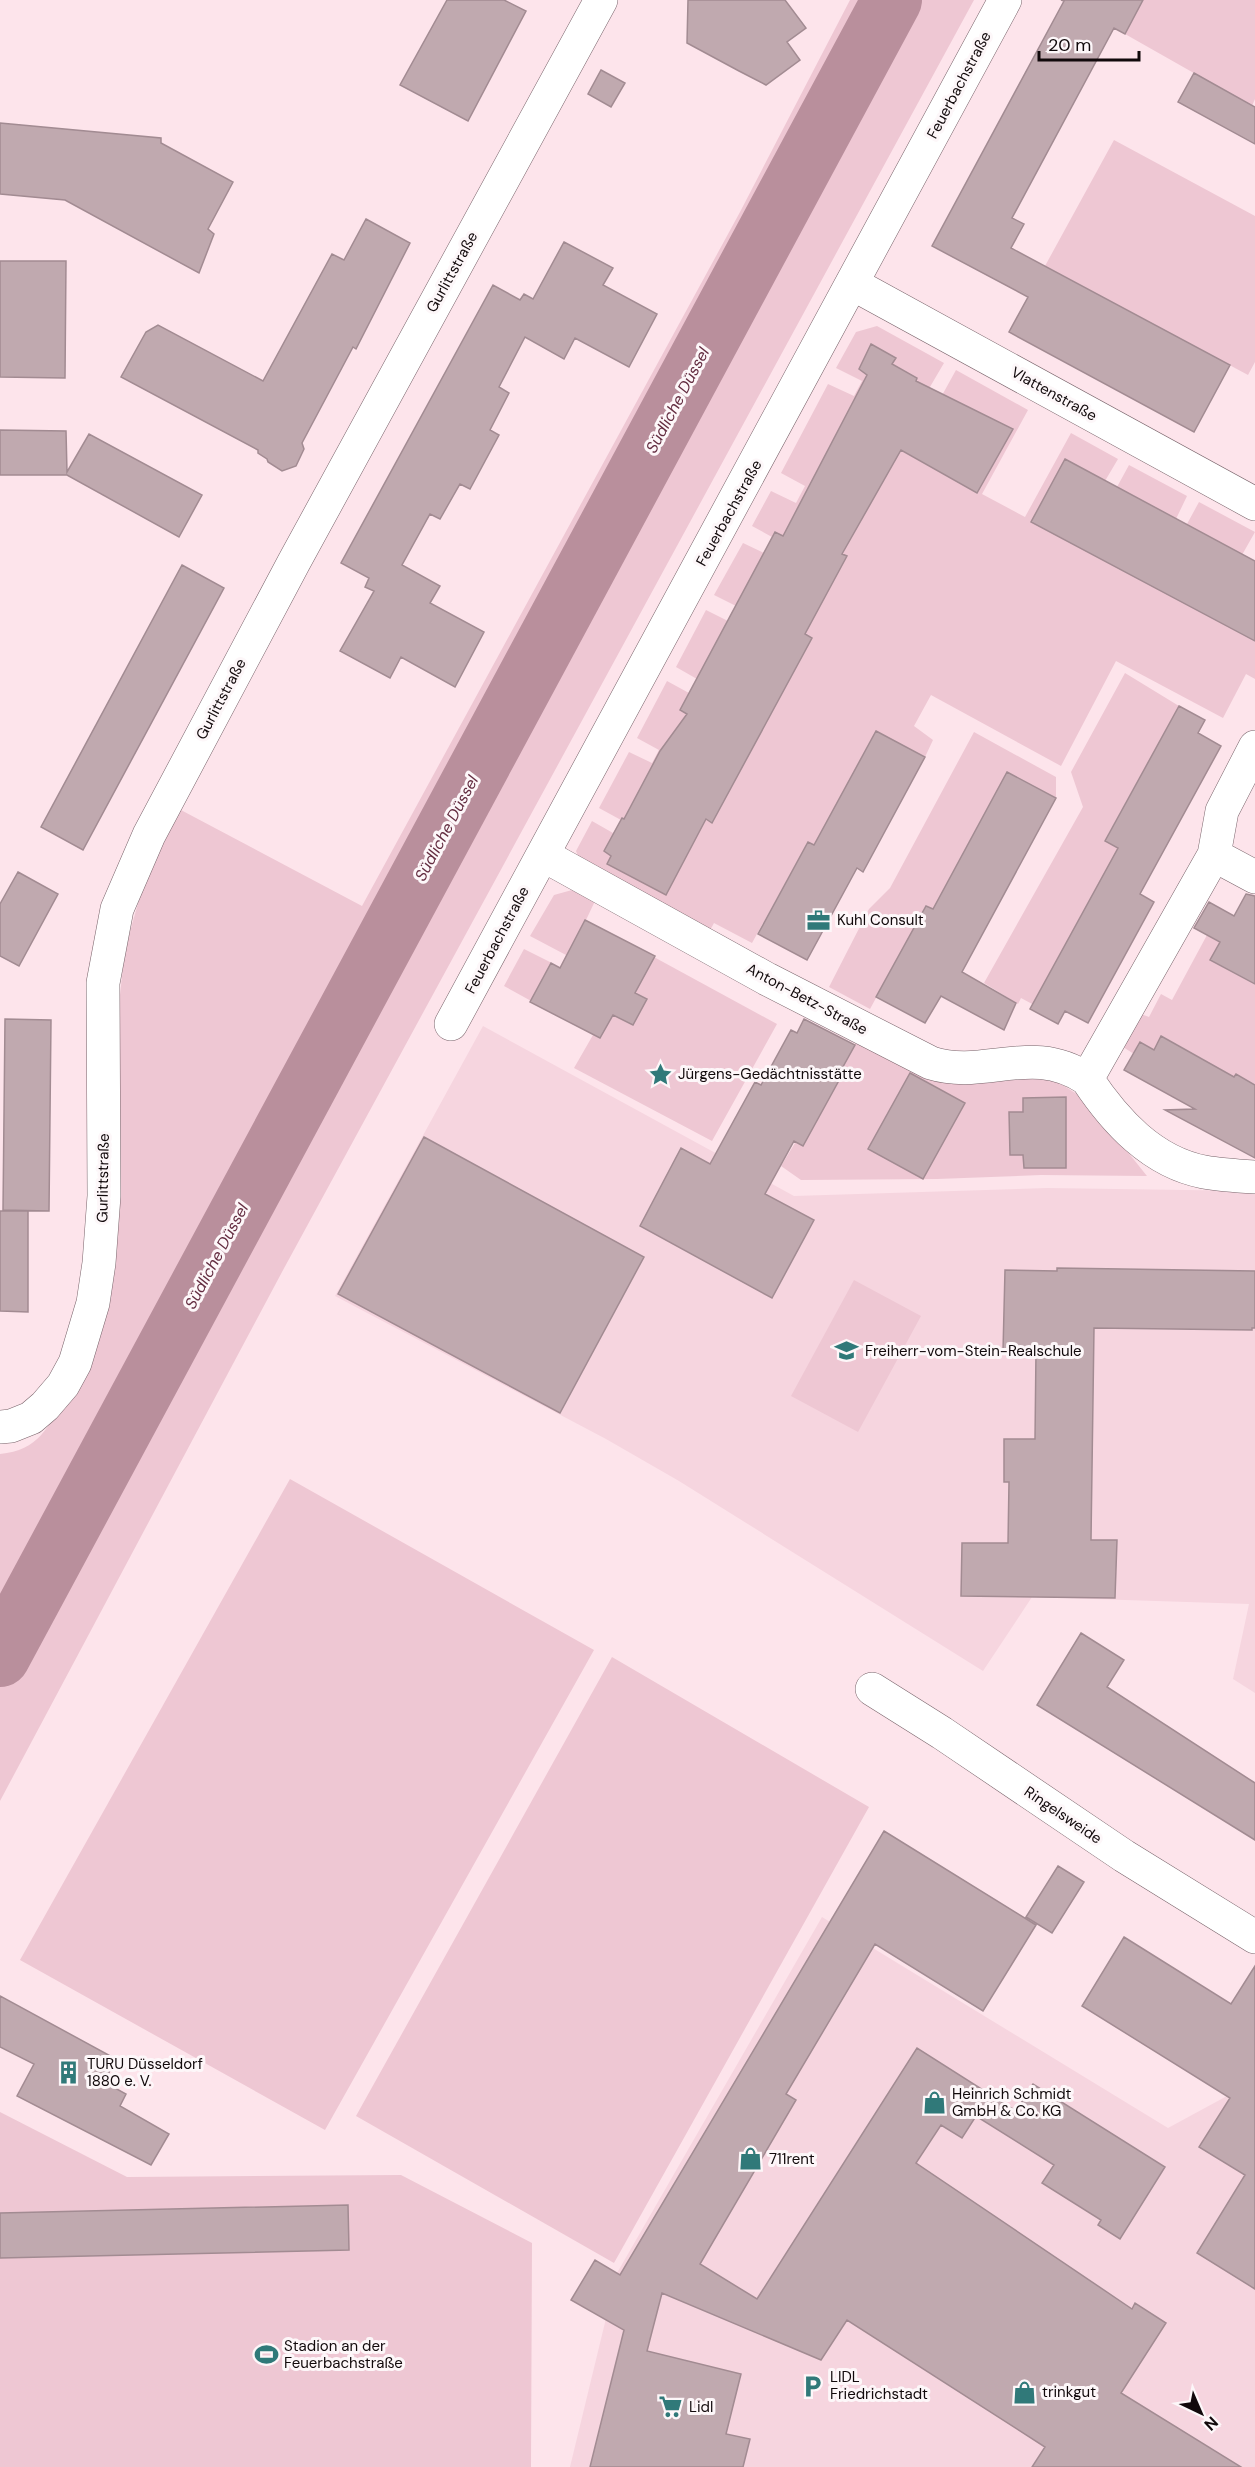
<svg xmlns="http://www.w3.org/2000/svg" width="1255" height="2467" font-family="'DM Sans',sans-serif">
  <rect width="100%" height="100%" fill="#fde4eb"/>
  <path fill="#f6d5df" d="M 483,1026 L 794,1196 L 1047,1188 L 1255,1191 L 1255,1693 L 1233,1679 L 1249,1604 L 1032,1597 L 983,1671 L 679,1481 L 606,1439 L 335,1296 Z
    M 822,1917 L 1168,2128 L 1227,2096 L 1255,2113 L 1255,2467 L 570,2467 L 617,2273 Z"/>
  <path fill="#eec7d3" d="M 850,0 L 974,0 L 282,1272 L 0,1801 L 0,1454 C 39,1450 48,1428 65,1396 L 117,1022 L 125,949 L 143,886 L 179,809 L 362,906 L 740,212 Z
    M 1143,0 L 1255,0 L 1255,99 L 1252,106 L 1125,34 Z
    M 1114,140 L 1255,216 L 1255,362 L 1248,375 L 1045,266 Z
    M 877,326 L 944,363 L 927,392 L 940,399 L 956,370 L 1028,410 L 982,494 L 1025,517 L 1071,433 L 1118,459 L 1105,481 L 1117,487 L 1129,465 L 1187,496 L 1176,519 L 1187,524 L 1199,502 L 1255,532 L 1242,555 L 1255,561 L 1255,679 L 1246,674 L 1223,718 L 1116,661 L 1061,766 L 931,695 L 914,726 L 933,740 L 925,757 L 876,731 L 814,845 L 808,842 L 752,943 L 714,923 L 708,934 L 581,864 L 576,851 L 592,821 L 613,833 L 621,820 L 599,808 L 629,752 L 652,763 L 659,750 L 637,738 L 667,681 L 689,693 L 697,679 L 676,667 L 706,610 L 728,621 L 736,606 L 714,595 L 743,543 L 764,553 L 772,537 L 752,526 L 771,491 L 796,503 L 805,486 L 781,473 L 828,384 L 854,396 L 862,381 L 836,368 L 856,332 Z
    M 1125,673 L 1179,706 L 1105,840 L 1119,848 L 1034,1005 L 1021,998 L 1018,1004 L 984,983 L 1083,807 L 1071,772 Z
    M 974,732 L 1056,777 L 1056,798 L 1007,772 L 933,909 L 926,906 L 870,1009 L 829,987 L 869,909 L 890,888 Z
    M 572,890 L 595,901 L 586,920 L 777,1024 L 712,1141 L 574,1068 L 593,1035 L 504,986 L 524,949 L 560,967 L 566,955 L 530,936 L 554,895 Z
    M 1207,935 L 1220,942 L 1210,960 L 1255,984 L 1255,1085 L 1223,1097 L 1208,1062 L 1162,1036 L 1154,1050 L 1134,1054 L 1123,1047 L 1141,1014 L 1149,1017 L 1161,994 L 1172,1000 Z
    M 856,1043 L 935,1079 L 983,1083 L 1023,1079 L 1055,1080 L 1086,1100 L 1147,1176 L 1041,1175 L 937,1179 L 801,1180 L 781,1166 Z
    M 854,1280 L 921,1316 L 858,1432 L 791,1396 Z
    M 290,1479 L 594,1650 L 325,2130 L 20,1960 Z
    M 612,1657 L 869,1807 L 614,2263 L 356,2116 Z
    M 0,2112 L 127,2177 L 401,2175 L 532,2243 L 531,2467 L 0,2467 Z"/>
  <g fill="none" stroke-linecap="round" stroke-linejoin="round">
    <path stroke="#b98f9c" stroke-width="60" d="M 0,1657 L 892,0"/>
  </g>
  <path fill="#c0a9af" stroke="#a28b92" stroke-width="1.5" d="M 447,0 L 504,0 L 526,11 L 468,121 L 400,85 Z
    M 688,0 L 785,0 L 806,28 L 787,42 L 800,60 L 766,85 L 739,71 L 687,43 Z
    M 1061,0 L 1143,0 L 1125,34 L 1114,28 L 1012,218 L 1024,224 L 1011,248 L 1230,365 L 1194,432 L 1009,332 L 1028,297 L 932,246 L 1064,1 Z
    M 601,70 L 625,83 L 611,107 L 588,94 Z
    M 1194,73 L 1255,107 L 1255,144 L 1178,102 Z
    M 0,123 L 161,138 L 161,143 L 233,182 L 208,229 L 214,234 L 199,273 L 65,200 L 0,194 Z
    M 366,219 L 410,243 L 356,349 L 353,347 L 302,443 L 304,449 L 296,466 L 282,471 L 268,462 L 267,459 L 258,453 L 258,450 L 121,377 L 146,332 L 158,325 L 263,381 L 332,254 L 344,260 Z
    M 564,242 L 613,268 L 603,285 L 657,314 L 629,367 L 575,338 L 564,359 L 525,337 L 499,387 L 509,393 L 490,430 L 499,435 L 470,489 L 460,484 L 440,519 L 430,514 L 402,565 L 440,586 L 430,603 L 484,632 L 455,687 L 401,657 L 390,678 L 340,651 L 374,591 L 365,587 L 369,578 L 341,563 L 493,285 L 520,300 L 524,294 L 533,299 Z
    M 0,261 L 66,261 L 65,378 L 0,377 Z
    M 871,344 L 896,358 L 892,364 L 917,378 L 916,381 L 1013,429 L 977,493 L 901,450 L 842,554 L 847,556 L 805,634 L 812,638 L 712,823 L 706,819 L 666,895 L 607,864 L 611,856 L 604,851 L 622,818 L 624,819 L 660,751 L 687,714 L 680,710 L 775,532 L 783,536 L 867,375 L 859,369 Z
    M 0,430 L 66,431 L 67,472 L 89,434 L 202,495 L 179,537 L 67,475 L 0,475 Z
    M 1065,459 L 1255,561 L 1255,641 L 1031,522 Z
    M 182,565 L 224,588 L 83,850 L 41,827 Z
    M 1179,706 L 1205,720 L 1198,733 L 1221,746 L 1140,894 L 1154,902 L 1088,1023 L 1065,1011 L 1058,1024 L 1030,1009 L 1118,848 L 1105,841 Z
    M 876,731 L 925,757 L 863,872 L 857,868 L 807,960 L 758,934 L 808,842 L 814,845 Z
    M 1007,772 L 1056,798 L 962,972 L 1016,1003 L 1004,1030 L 941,996 L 925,1023 L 876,997 L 926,906 L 933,909 Z
    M 18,872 L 58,894 L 19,966 L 0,956 L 0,904 Z
    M 1246,894 L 1255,896 L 1255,984 L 1210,960 L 1220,942 L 1194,928 L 1209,902 L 1234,916 Z
    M 585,920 L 655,956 L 635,993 L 647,999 L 633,1025 L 613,1015 L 600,1038 L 530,1002 L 551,963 L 560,968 Z
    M 5,1019 L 51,1020 L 49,1211 L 3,1210 Z
    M 804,1019 L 855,1045 L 839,1074 L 842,1075 L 803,1146 L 794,1141 L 765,1194 L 814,1220 L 772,1298 L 640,1226 L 681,1148 L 710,1164 L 755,1082 L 761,1085 L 791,1030 L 797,1033 Z
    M 1161,1036 L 1234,1077 L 1236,1074 L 1255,1085 L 1255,1158 L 1165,1110 L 1195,1109 L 1124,1070 L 1140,1042 L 1154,1050 Z
    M 910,1073 L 965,1103 L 923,1179 L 868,1149 Z
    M 1066,1097 L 1066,1168 L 1024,1168 L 1023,1155 L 1010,1155 L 1009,1112 L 1023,1112 L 1023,1098 Z
    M 424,1137 L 644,1257 L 560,1413 L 338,1294 Z
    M 0,1211 L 28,1211 L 28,1312 L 0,1311 Z
    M 1057,1268 L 1255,1271 L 1255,1328 L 1252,1328 L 1252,1330 L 1094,1328 L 1091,1540 L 1117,1540 L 1115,1598 L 961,1596 L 962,1543 L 1008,1543 L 1009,1482 L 1004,1482 L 1004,1439 L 1035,1439 L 1036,1351 L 1003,1351 L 1005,1270 L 1057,1271 Z
    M 1081,1633 L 1124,1660 L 1107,1687 L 1255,1783 L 1255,1840 L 1037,1705 Z
    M 884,1831 L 1036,1925 L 983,2011 L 875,1944 L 786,2094 L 796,2100 L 700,2264 L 757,2299 L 917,2048 L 1016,2111 L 1033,2084 L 1165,2167 L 1120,2239 L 1098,2225 L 1101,2220 L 1042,2183 L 1054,2165 L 976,2116 L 962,2138 L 941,2125 L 916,2163 L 1132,2309 L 1135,2303 L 1166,2323 L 1121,2393 L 1241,2467 L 1032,2467 L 1045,2447 L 847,2320 L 821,2360 L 662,2293 L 647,2351 L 741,2374 L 726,2434 L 750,2439 L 743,2467 L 590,2467 L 624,2330 L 571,2300 L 595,2260 L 620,2275 Z
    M 1058,1866 L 1084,1882 L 1052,1933 L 1026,1917 Z
    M 1124,1937 L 1231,2004 L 1255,1966 L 1255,2289 L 1197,2253 L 1245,2175 L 1199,2147 L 1230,2098 L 1082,2006 Z
    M 0,1996 L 116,2059 L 104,2082 L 126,2094 L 120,2106 L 169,2134 L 151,2165 L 17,2096 L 34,2064 L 0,2047 Z
    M 348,2205 L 349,2250 L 0,2258 L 0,2213 Z"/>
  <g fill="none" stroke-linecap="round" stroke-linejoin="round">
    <defs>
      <path id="minor" d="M 853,284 L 1255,504
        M 543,855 L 767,979 L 931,1063 C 986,1080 1032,1042 1087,1079 L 1214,855 L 1222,811 L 1255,747
        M 1214,855 L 1255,877
        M 451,1024 L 1005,0
        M 1087,1079 C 1115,1121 1152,1162 1204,1172 C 1221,1175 1238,1176 1255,1177
        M 0,1427 L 11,1426 L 31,1418 L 45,1406 L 63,1385 L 75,1363 L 93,1303 L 99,1263 L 104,1196 L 103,983 L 117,909 L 149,835 L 294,562 L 601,0
        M 872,1689 L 942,1733 L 1124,1856 L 1255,1937"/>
    </defs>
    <use href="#minor" stroke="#78636a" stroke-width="34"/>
    <use href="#minor" stroke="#fff" stroke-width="33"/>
  </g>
  <defs>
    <symbol id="office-bare" viewBox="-9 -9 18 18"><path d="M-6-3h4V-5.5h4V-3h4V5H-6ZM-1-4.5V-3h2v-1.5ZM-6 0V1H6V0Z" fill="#307979" stroke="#fdf7f9" stroke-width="2.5" paint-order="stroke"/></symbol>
    <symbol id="sight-bare" viewBox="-9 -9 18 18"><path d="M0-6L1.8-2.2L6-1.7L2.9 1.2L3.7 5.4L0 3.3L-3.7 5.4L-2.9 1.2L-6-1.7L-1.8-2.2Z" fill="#307979" stroke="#fdf7f9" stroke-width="2.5" paint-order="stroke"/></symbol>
    <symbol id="school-bare" viewBox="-9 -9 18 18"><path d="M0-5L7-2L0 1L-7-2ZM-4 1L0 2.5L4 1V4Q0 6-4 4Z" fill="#307979" stroke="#fdf7f9" stroke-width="2.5" paint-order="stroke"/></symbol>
    <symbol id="building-bare" viewBox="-9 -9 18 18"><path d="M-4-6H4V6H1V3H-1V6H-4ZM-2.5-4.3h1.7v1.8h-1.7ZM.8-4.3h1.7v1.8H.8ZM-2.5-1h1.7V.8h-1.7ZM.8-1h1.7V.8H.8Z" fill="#307979" stroke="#fdf7f9" stroke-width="2.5" paint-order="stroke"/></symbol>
    <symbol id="shop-bare" viewBox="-9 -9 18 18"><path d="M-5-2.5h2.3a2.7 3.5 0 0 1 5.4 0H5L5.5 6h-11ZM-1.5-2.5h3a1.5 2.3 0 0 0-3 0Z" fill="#307979" stroke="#fdf7f9" stroke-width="2.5" paint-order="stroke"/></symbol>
    <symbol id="stadium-bare" viewBox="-9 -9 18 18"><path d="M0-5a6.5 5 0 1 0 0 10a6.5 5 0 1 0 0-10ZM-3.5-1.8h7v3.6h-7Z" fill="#307979" stroke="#fdf7f9" stroke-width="2.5" paint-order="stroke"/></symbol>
    <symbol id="parking-bare" viewBox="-9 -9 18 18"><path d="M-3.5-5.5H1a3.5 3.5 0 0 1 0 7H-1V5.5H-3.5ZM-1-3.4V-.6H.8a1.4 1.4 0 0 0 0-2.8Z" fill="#307979" stroke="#fdf7f9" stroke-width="2.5" paint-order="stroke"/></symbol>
    <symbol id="supermarket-bare" viewBox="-9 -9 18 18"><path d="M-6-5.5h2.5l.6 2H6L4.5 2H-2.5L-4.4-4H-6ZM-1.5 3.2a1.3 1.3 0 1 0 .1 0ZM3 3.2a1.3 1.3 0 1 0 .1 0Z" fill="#307979" stroke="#fdf7f9" stroke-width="2.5" paint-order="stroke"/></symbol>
  </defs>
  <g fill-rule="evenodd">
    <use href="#office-bare" x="802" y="904" width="33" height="33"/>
    <use href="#sight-bare" x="644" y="1058" width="33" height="33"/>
    <use href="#school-bare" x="830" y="1334" width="33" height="33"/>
    <use href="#building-bare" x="52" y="2056" width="33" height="33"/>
    <use href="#shop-bare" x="918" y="2086" width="33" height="33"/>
    <use href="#shop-bare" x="734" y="2142" width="33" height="33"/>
    <use href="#stadium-bare" x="250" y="2338" width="33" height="33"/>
    <use href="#parking-bare" x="796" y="2370" width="33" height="33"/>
    <use href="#shop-bare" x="1008" y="2376" width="33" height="33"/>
    <use href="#supermarket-bare" x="654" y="2390" width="33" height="33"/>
  </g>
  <g text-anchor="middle" stroke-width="6" stroke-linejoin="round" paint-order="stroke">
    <g font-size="15" fill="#11090b" stroke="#fdf7f9">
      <text transform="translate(959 85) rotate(-62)" y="5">Feuerbachstraße</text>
      <text transform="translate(452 272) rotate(-61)" y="5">Gurlittstraße</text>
      <text transform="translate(1054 394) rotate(29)" y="5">Vlattenstraße</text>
      <text transform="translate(729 513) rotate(-61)" y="5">Feuerbachstraße</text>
      <text transform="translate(221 699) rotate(-62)" y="5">Gurlittstraße</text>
      <text transform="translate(497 940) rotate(-62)" y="5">Feuerbachstraße</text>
      <text transform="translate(807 999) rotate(28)" y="5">Anton-Betz-Straße</text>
      <text transform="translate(103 1178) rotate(-89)" y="5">Gurlittstraße</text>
      <text transform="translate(1063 1815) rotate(34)" y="5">Ringelsweide</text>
    </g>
    <g font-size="15" fill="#11090b" stroke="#fdf7f9" text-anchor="start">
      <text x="837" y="925">Kuhl Consult</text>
      <text x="678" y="1079">Jürgens-Gedächtnisstätte</text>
      <text x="865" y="1356">Freiherr-vom-Stein-Realschule</text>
      <text x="87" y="2069">TURU Düsseldorf<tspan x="87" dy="17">1880 e. V.</tspan></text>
      <text x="952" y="2099">Heinrich Schmidt<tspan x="952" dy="17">GmbH &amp; Co. KG</tspan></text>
      <text x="769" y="2164">711rent</text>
      <text x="284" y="2351">Stadion an der<tspan x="284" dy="17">Feuerbachstraße</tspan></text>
      <text x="830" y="2382">LIDL<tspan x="830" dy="17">Friedrichstadt</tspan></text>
      <text x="1042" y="2397">trinkgut</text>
      <text x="689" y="2412">Lidl</text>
    </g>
    <g font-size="16" font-style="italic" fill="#642d41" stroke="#fdf7f9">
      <text transform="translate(677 400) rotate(-62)" y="6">Südliche Düssel</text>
      <text transform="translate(446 828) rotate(-62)" y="6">Südliche Düssel</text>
      <text transform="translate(216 1256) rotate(-62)" y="6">Südliche Düssel</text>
    </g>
  </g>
  <g transform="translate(1201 2413) rotate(136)" stroke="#fdf7f9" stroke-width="4.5" paint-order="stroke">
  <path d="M0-4.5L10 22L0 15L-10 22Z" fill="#11090b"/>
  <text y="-9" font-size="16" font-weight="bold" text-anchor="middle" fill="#11090b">N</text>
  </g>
  <path d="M1039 51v9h100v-9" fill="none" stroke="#11090b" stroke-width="3"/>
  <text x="1048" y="51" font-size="18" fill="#11090b" stroke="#fdf7f9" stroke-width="4.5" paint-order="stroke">20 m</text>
</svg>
